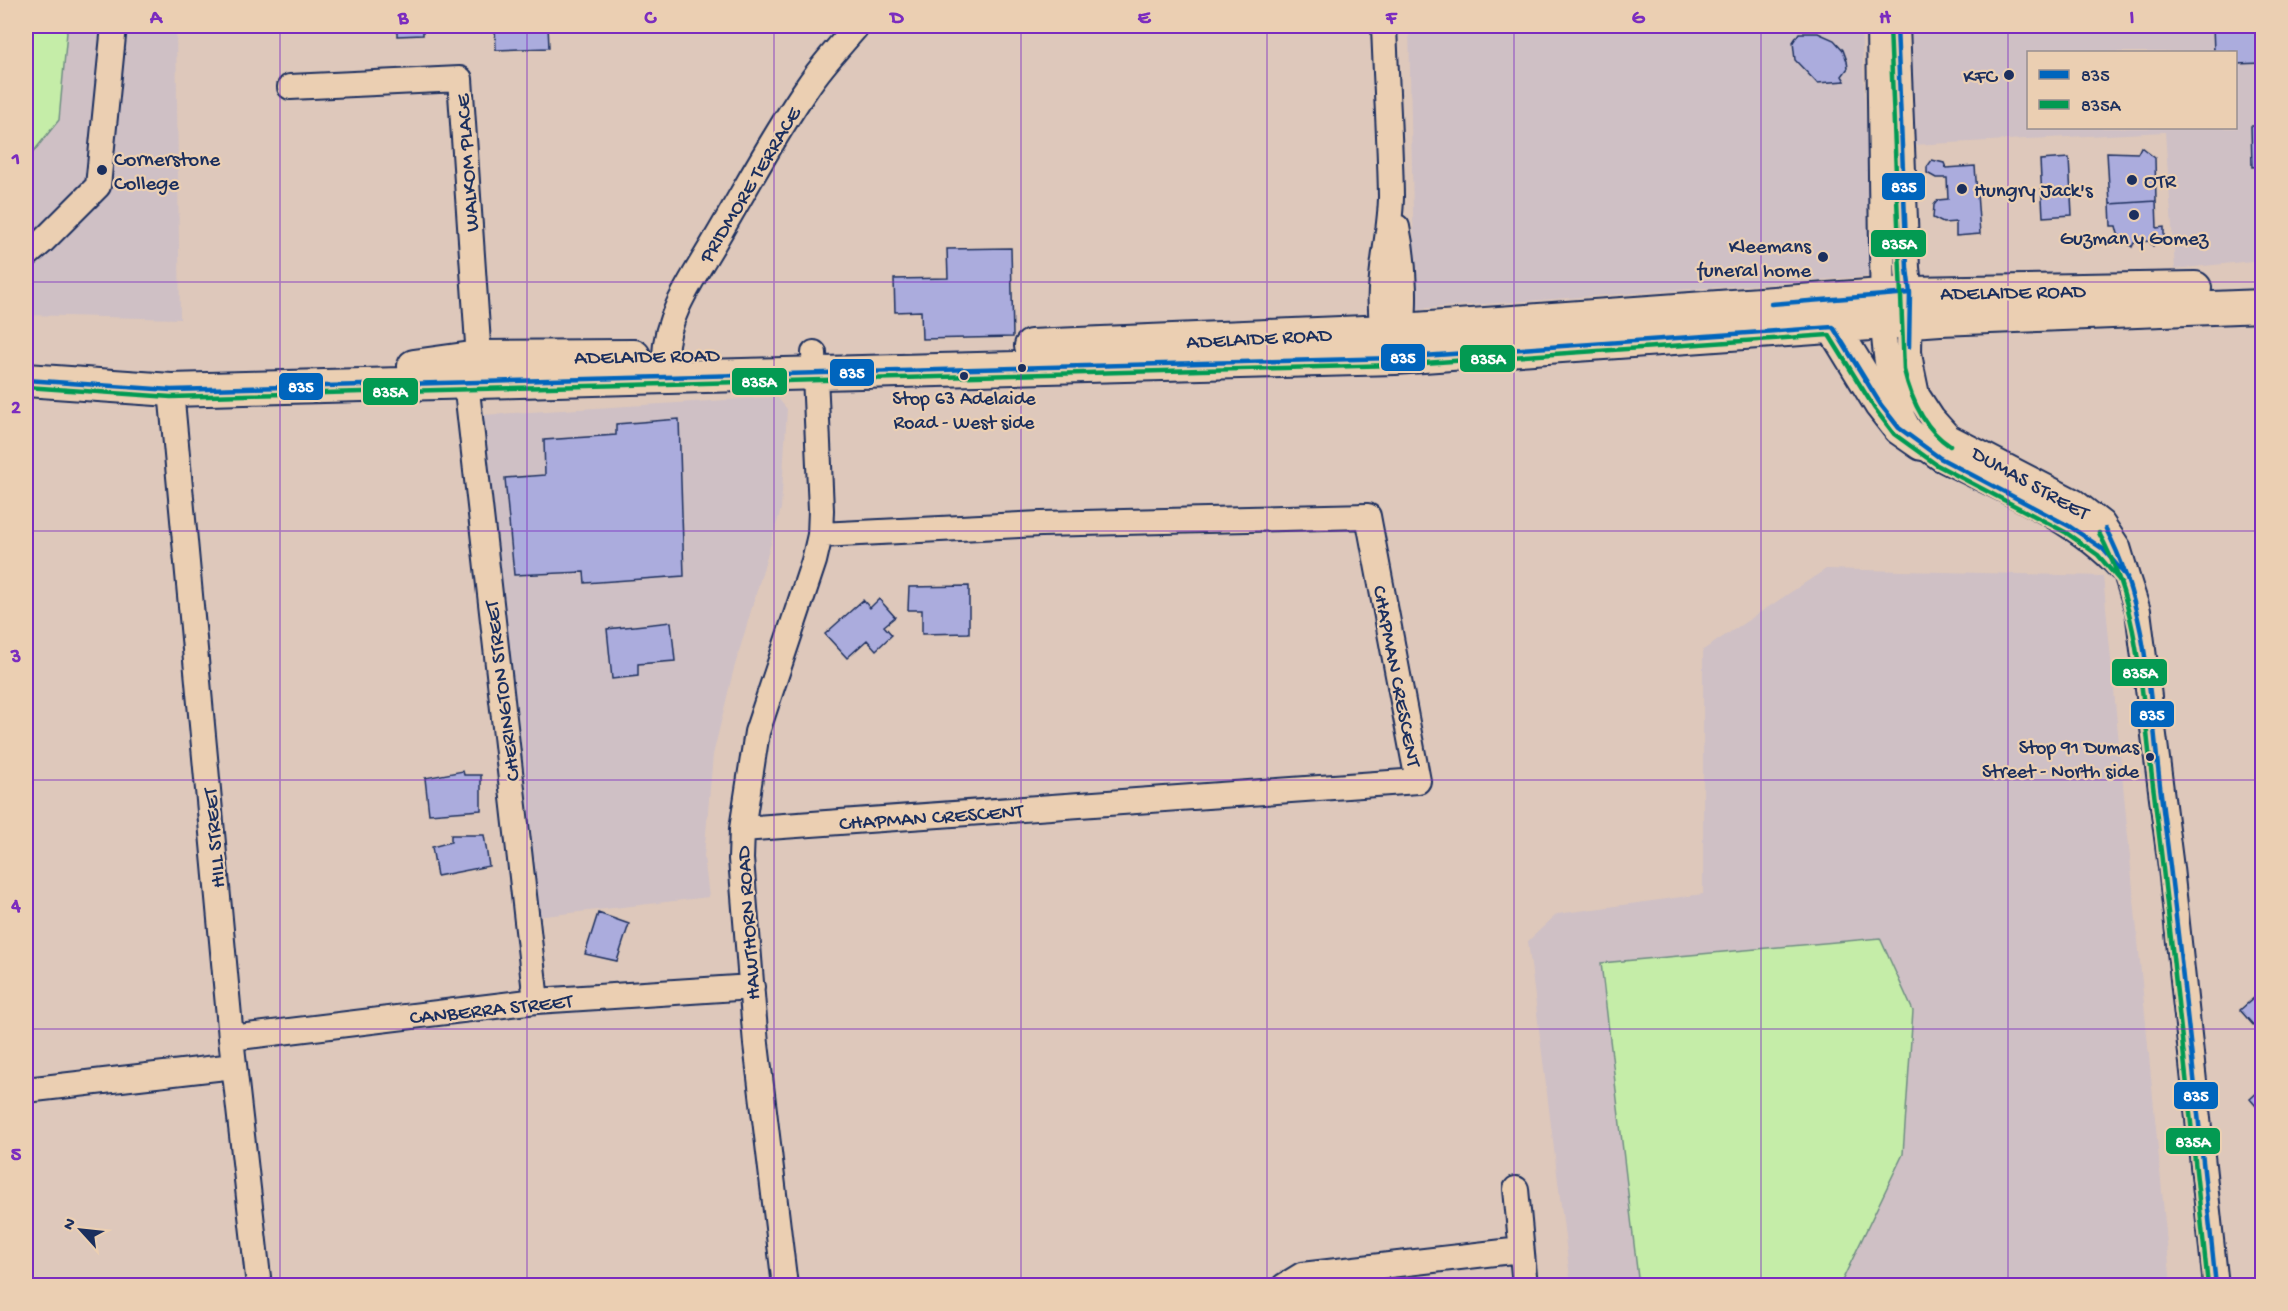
<svg xmlns="http://www.w3.org/2000/svg" width="2288" height="1311" font-family="'Gochi Hand',sans-serif">
  <rect width="100%" height="100%" fill="#dec8bb"/>
  <filter id="ink" filterUnits="userSpaceOnUse"><feTurbulence type="fractalNoise" baseFrequency=".0167" numOctaves="2"/><feDisplacementMap in="SourceGraphic" scale="12" xChannelSelector="R" yChannelSelector="G"/><feConvolveMatrix kernelMatrix="1 2 1 2 8 2 1 2 1" color-interpolation-filters="sRGB"/></filter>
  <g filter="url(#ink)">
    <path fill="#cfc0c5" fill-rule="evenodd" d="M 26,26 L 176,26 L 180,319 L 26,315 Z
      M 1409,26 L 1861,26 L 1874,276 L 1415,309 Z
      M 1904,26 L 2262,26 L 2262,260 L 2175,269 L 2165,132 L 1912,145 ZM 2028,52 L 2236,52 L 2236,128 L 2028,128 Z
      M 777,397 L 787,409 L 781,509 L 733,672 L 713,755 L 704,856 L 709,897 L 536,917 L 482,415 Z
      M 1826,569 L 2103,576 L 2171,1285 L 1571,1285 L 1528,941 L 1557,914 L 1703,894 L 1703,650 Z"/>
    <path fill="#c5eda8" stroke="#708e83" stroke-width="1.5" d="M 26,26 L 61,26 L 67,32 L 59,120 L 26,161 Z
      M 1880,938 L 1913,1011 L 1903,1154 L 1840,1285 L 1644,1285 L 1638,1278 L 1601,963 Z"/>
    <path fill="#abacdd" stroke="#1b2f5e" stroke-width="1.5" d="M 397,26 L 433,26 L 433,30 L 423,30 L 423,35 L 397,36 Z
      M 438,26 L 491,26 L 491,32 L 457,33 L 457,26 Z
      M 495,26 L 548,26 L 549,48 L 496,50 Z
      M 2213,26 L 2262,26 L 2262,63 L 2236,64 L 2236,52 L 2214,52 Z
      M 1799,33 L 1818,33 L 1834,40 L 1843,50 L 1847,61 L 1848,68 L 1842,76 L 1845,81 L 1817,83 L 1795,60 L 1793,42 Z
      M 2251,126 L 2262,126 L 2262,166 L 2252,167 Z
      M 2141,147 L 2155,158 L 2156,201 L 2110,204 L 2107,152 L 2138,153 Z
      M 2069,158 L 2072,215 L 2043,217 L 2040,160 Z
      M 1932,160 L 1944,163 L 1946,168 L 1975,166 L 1980,234 L 1956,236 L 1956,222 L 1943,223 L 1933,218 L 1934,205 L 1938,200 L 1948,199 L 1947,178 L 1936,178 L 1927,173 L 1927,167 Z
      M 2156,201 L 2157,228 L 2164,227 L 2164,238 L 2158,239 L 2153,246 L 2149,241 L 2134,243 L 2132,247 L 2118,234 L 2116,226 L 2111,226 L 2110,204 Z
      M 1011,248 L 1013,337 L 922,339 L 921,311 L 895,312 L 894,279 L 948,278 L 947,249 Z
      M 679,419 L 684,576 L 585,583 L 584,572 L 514,575 L 505,478 L 545,475 L 544,440 L 616,435 L 616,424 Z
      M 969,586 L 969,633 L 922,634 L 922,610 L 908,610 L 909,587 Z
      M 879,599 L 895,617 L 884,626 L 892,635 L 876,650 L 867,640 L 847,658 L 825,634 L 863,600 L 870,608 Z
      M 671,622 L 675,661 L 638,664 L 638,676 L 612,679 L 607,629 Z
      M 463,771 L 464,775 L 481,775 L 481,810 L 429,814 L 425,778 Z
      M 451,835 L 484,835 L 489,866 L 437,876 L 432,847 L 451,842 Z
      M 598,913 L 629,924 L 617,961 L 585,954 Z
      M 2262,991 L 2262,1035 L 2240,1010 Z
      M 2262,1088 L 2262,1113 L 2250,1099 Z"/>
    <g fill="none" stroke-linecap="round" stroke-linejoin="round">
      <defs>
        <path id="minor" d="M 1384,26 C 1386,82 1390,139 1391,196 C 1391,242 1369,303 1389,345
          M 1879,26 L 1883,324 C 1886,365 1891,412 1921,444 C 1927,449 1934,454 1940,458 C 1999,488 2076,519 2120,568
          M 1897,26 L 1907,268 L 1910,293 L 1909,352 L 1912,371 L 1917,395 L 1932,418 L 1949,437 L 2075,502 L 2102,523 L 2118,547 L 2127,577 L 2138,611 L 2171,868 L 2216,1286
          M 290,87 L 460,79 L 480,373
          M 1397,227 C 1404,259 1408,316 1398,347
          M 26,256 L 41,243 L 98,186 L 114,26
          M 665,355 C 666,314 696,274 716,239 C 746,188 774,135 808,86 C 822,65 840,46 857,26
          M 466,382 L 536,1001
          M 171,390 L 231,1038 L 259,1286
          M 742,829 L 1418,781 L 1368,516 L 1041,524 L 820,535
          M 231,1038 L 536,1001 L 752,987
          M 26,1090 L 234,1066
          M 1516,1189 L 1525,1286
          M 785,1286 L 756,1044 L 741,859 L 742,829 L 757,732 L 814,561 L 820,535 L 821,510 L 814,353
          M 1284,1286 L 1302,1275 L 1521,1250"/>
        <path id="major" d="M 1833,327 L 1881,405 L 1899,428 L 1922,444
          M 1031,346 L 1388,331 L 1910,293 L 2195,288
          M 414,366 L 479,357 L 634,356
          M 26,380 L 171,390 L 1395,358 L 1940,319 L 2262,306"/>
      </defs>
      <use href="#minor" stroke="#1b2f5e" stroke-width="28"/>
      <use href="#major" stroke="#1b2f5e" stroke-width="36"/>
      <use href="#minor" stroke="#ebcfb2" stroke-width="24"/>
      <use href="#major" stroke="#ebcfb2" stroke-width="32"/>
      <defs>
        <path id="bus-1" d="M 1897,26 L 1907,268 L 1910,293 L 1909,347
          M 1771,304 L 1910,293
          M 26,380 L 171,390 L 1395,358 L 1833,327 L 1881,405 L 1899,428 L 1940,458 L 2069,526 L 2103,549 L 2127,577
          M 2106,529 C 2149,610 2150,705 2161,794 C 2182,957 2199,1121 2216,1286"/>
        <path id="bus-2" d="M 1890,26 L 1904,370 C 1911,399 1924,429 1950,446
          M 26,387 L 171,397 L 1395,365 L 1829,335 L 1875,409 L 1894,434 L 1937,465 L 2065,532 L 2098,555 L 2121,582
          M 2099,533 C 2142,612 2142,706 2154,793 C 2174,957 2191,1121 2208,1286"/>
      </defs>
      <use href="#bus-1" stroke="#ebcfb2" stroke-width="9"/>
      <use href="#bus-2" stroke="#ebcfb2" stroke-width="9"/>
      <use href="#bus-1" stroke="#0065bd" stroke-width="4.5"/>
      <use href="#bus-2" stroke="#039a52" stroke-width="4.5"/>
    </g>
  </g>
  <path fill="none" stroke="#7b2cbf" stroke-width="1.5" stroke-opacity="0.55" d="M 280,26 L 280,1286M 527,26 L 527,1286M 774,26 L 774,1286M 1021,26 L 1021,1286M 1267,26 L 1267,1286M 1514,26 L 1514,1286M 1761,26 L 1761,1286M 2008,26 L 2008,1286M 26,282 L 2262,282M 26,531 L 2262,531M 26,780 L 2262,780M 26,1029 L 2262,1029"/>
  <g fill="#1b2f5e" stroke="#ebcfb2" stroke-width="2">
    <circle cx="2009" cy="75" r="6"/>
    <circle cx="102" cy="170" r="6"/>
    <circle cx="2132" cy="180" r="6"/>
    <circle cx="1962" cy="189" r="6"/>
    <circle cx="2134" cy="215" r="6"/>
    <circle cx="1823" cy="257" r="6"/>
    <circle cx="1022" cy="368" r="5"/>
    <circle cx="964" cy="376" r="5"/>
    <circle cx="2150" cy="757" r="5"/>
  </g>
  <g text-anchor="middle" stroke-width="4.5" stroke-linejoin="round" paint-order="stroke">
    <g font-size="20" fill="#1b2f5e" stroke="#ebcfb2">
      <text x="964" y="404">Stop 63 Adelaide<tspan x="964" dy="24">Road - West side</tspan></text>
      <text x="2139" y="753" text-anchor="end">Stop 91 Dumas<tspan x="2139" dy="24">Street - North side</tspan></text>
    </g>
    <g font-size="21" fill="#1b2f5e" stroke="#ebcfb2" text-anchor="start">
      <text x="1997" y="82" text-anchor="end">KFC</text>
      <text x="114" y="165">Cornerstone<tspan x="114" dy="24">College</tspan></text>
      <text x="2144" y="187">OTR</text>
      <text x="1974" y="196">Hungry Jack's</text>
      <text x="2134" y="244" text-anchor="middle">Guzman y Gomez</text>
      <text x="1811" y="252" text-anchor="end">Kleemans<tspan x="1811" dy="24">funeral home</tspan></text>
    </g>
    <g font-size="21" fill="#1b2f5e" stroke="#ebcfb2">
      <text transform="translate(466 163) rotate(-94)" y="7">WALKOM PLACE</text>
      <text transform="translate(749 184) rotate(-59)" y="7">PRIDMORE TERRACE</text>
      <text transform="translate(2013 291) rotate(-1)" y="7">ADELAIDE ROAD</text>
      <text transform="translate(1259 337) rotate(-3)" y="7">ADELAIDE ROAD</text>
      <text transform="translate(647 355) rotate(-1)" y="7">ADELAIDE ROAD</text>
      <text transform="translate(2031 482) rotate(29)" y="7">DUMAS STREET</text>
      <text transform="translate(1398 676) rotate(79)" y="7">CHAPMAN CRESCENT</text>
      <text transform="translate(501 691) rotate(-97)" y="7">CHERINGTON STREET</text>
      <text transform="translate(931 816) rotate(-4)" y="7">CHAPMAN CRESCENT</text>
      <text transform="translate(213 838) rotate(-95)" y="7">HILL STREET</text>
      <text transform="translate(747 923) rotate(-94)" y="7">HAWTHORN ROAD</text>
      <text transform="translate(491 1008) rotate(-6)" y="7">CANBERRA STREET</text>
    </g>
  </g>
  <g stroke="#ebcfb2" stroke-width="2">
    <rect x="1881" y="172" width="45" height="29" rx="6" fill="#0065bd"/>
    <rect x="1870" y="229" width="57" height="29" rx="6" fill="#039a52"/>
    <rect x="1380" y="343" width="46" height="29" rx="6" fill="#0065bd"/>
    <rect x="1459" y="344" width="57" height="29" rx="6" fill="#039a52"/>
    <rect x="829" y="358" width="46" height="29" rx="6" fill="#0065bd"/>
    <rect x="731" y="367" width="57" height="29" rx="6" fill="#039a52"/>
    <rect x="278" y="372" width="46" height="29" rx="6" fill="#0065bd"/>
    <rect x="362" y="377" width="57" height="29" rx="6" fill="#039a52"/>
    <rect x="2111" y="658" width="57" height="29" rx="6" fill="#039a52"/>
    <rect x="2130" y="700" width="45" height="28" rx="6" fill="#0065bd"/>
    <rect x="2173" y="1081" width="46" height="29" rx="6" fill="#0065bd"/>
    <rect x="2165" y="1127" width="56" height="28" rx="6" fill="#039a52"/>
  </g>
  <g font-size="16" text-anchor="middle" font-weight="bold" fill="#fff">
    <text x="1904" y="192">835</text>
    <text x="1899" y="249">835A</text>
    <text x="1403" y="363">835</text>
    <text x="1488" y="364">835A</text>
    <text x="852" y="378">835</text>
    <text x="759" y="387">835A</text>
    <text x="301" y="392">835</text>
    <text x="390" y="397">835A</text>
    <text x="2140" y="678">835A</text>
    <text x="2152" y="720">835</text>
    <text x="2196" y="1101">835</text>
    <text x="2193" y="1147">835A</text>
  </g>
  <rect width="2288" height="1311" fill="none" stroke="#ebcfb2" stroke-width="66"/>
  <rect x="2027" y="51" width="210" height="78" fill="#ebcfb2" stroke="#988f90" stroke-width="1.5"/>
  <rect x="2039" y="70" width="30" height="9" fill="#0065bd" stroke="#988f90" stroke-width="1.5"/>
  <text x="2081" y="81" font-size="18" fill="#1b2f5e">835</text>
  <rect x="2039" y="100" width="30" height="9" fill="#039a52" stroke="#988f90" stroke-width="1.5"/>
  <text x="2081" y="111" font-size="18" fill="#1b2f5e">835A</text>
  <g transform="translate(81 1230) rotate(297)" stroke="#ebcfb2" stroke-width="4.5" paint-order="stroke">
  <path d="M0-4.5L10 22L0 15L-10 22Z" fill="#1b2f5e"/>
  <text y="-9" font-size="16" font-weight="bold" text-anchor="middle" fill="#1b2f5e">N</text>
  </g>
  <rect x="33" y="33" width="2222" height="1245" fill="none" stroke="#7b2cbf" stroke-width="2"/>
  <g font-size="20" text-anchor="middle" font-weight="bold" fill="#7b2cbf">
    <text x="156" y="23">A</text>
    <text x="403" y="23">B</text>
    <text x="650" y="23">C</text>
    <text x="897" y="23">D</text>
    <text x="1144" y="23">E</text>
    <text x="1391" y="23">F</text>
    <text x="1638" y="23">G</text>
    <text x="1885" y="23">H</text>
    <text x="2132" y="23">I</text>
    <text x="16" y="164">1</text>
    <text x="16" y="413">2</text>
    <text x="16" y="662">3</text>
    <text x="16" y="911">4</text>
    <text x="16" y="1160">5</text>
  </g>
</svg>
